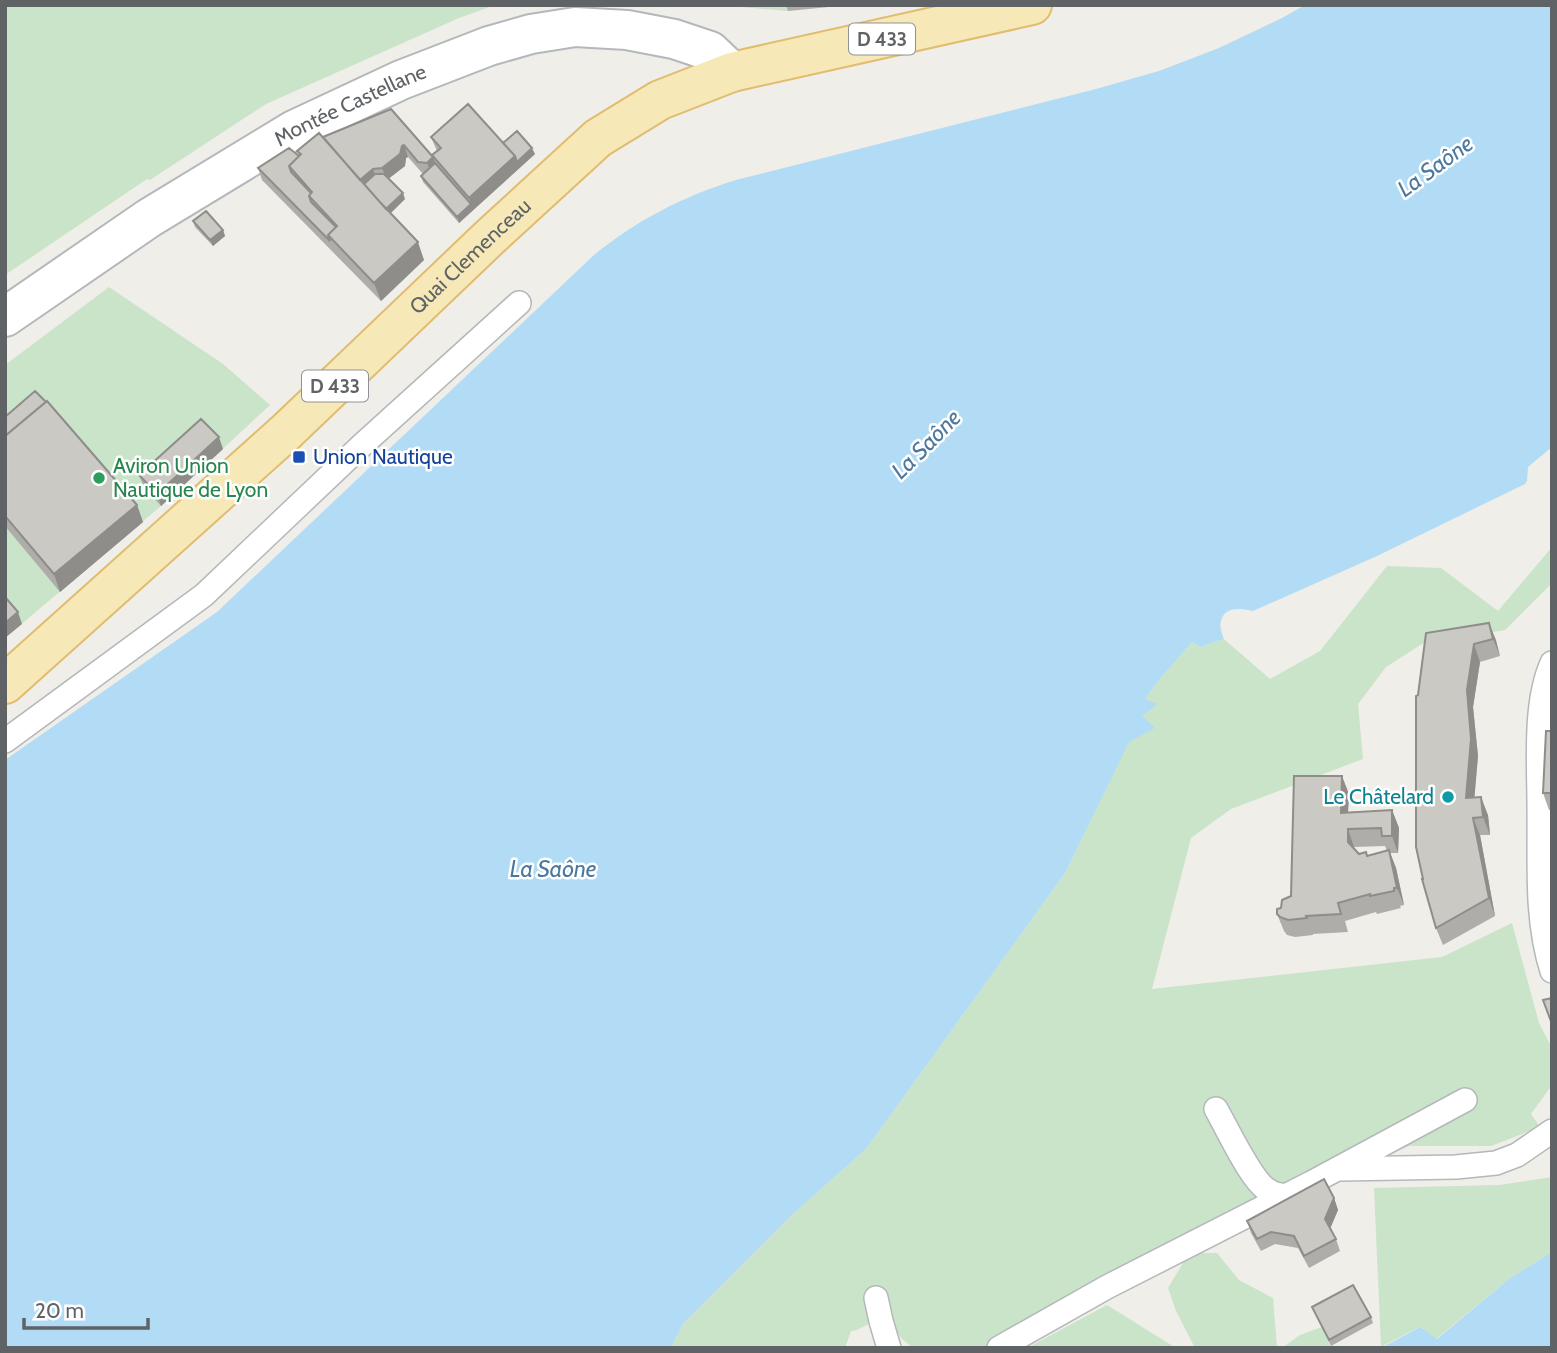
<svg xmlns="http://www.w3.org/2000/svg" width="1557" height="1353" font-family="Cabin,sans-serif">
  <rect width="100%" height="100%" fill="#f0eee8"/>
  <path fill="#c9e4c8" d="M 5,5 L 495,5 L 459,18 L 266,104 L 150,180 L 147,179 L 5,275 Z
    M 716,5 L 788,5 L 788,11 Z
    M 109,287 L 223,364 L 270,405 L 161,506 L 5,638 L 5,365 Z
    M 1552,547 L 1552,583 L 1505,630 L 1422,644 L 1386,667 L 1358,704 L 1363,759 L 1231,809 L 1191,838 L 1152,989 L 1442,957 L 1512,923 L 1539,1023 L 1552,1048 L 1552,1085 L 1531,1114 L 1540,1127 L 1491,1146 L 1409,1146 L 1287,1196 L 999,1348 L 913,1348 L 901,1338 L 886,1315 L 857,1330 L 851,1331 L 845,1348 L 671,1348 L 682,1325 L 795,1212 L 866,1149 L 1065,873 L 1141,716 L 1145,699 L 1158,681 L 1192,642 L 1200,647 L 1224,639 L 1270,679 L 1320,651 L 1387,566 L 1441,568 L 1498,611 Z
    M 1552,1177 L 1552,1252 L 1509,1279 L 1436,1339 L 1419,1327 L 1381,1347 L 1374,1188 L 1499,1185 Z
    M 1189,1253 L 1217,1253 L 1239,1280 L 1273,1298 L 1277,1348 L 1195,1348 L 1176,1311 L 1168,1288 Z
    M 1107,1305 L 1176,1348 L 1027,1348 Z
    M 1322,1327 L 1331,1348 L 1282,1348 L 1300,1335 Z"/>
  <path fill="#b2dbf5" d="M 1305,5 L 1552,5 L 1552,447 L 1528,467 L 1527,481 L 1525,484 L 1377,556 L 1253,611 C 1242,608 1224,606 1221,621 C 1219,626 1222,634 1224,639 L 1200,647 L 1192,642 L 1158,681 L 1145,699 L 1157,704 L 1142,716 L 1155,728 L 1129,742 L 1065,873 L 866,1149 L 795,1212 L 682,1325 L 671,1348 L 5,1348 L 5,760 L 217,612 L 594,255 C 637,220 684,196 736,180 L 1096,89 L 1159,71 L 1219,48 L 1282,18 Z
    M 1552,1252 L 1552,1348 L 1381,1348 L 1420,1327 L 1437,1339 L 1509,1279 Z"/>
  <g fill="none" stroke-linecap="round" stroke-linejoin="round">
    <defs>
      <path id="lane" d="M 1552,663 C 1534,703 1539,762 1539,806 C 1540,861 1535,918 1552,971
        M 5,741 L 204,595 L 361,446 L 519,303
        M 1216,1109 C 1227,1128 1250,1178 1266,1189 C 1273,1194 1278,1195 1287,1196
        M 1341,1169 L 1456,1167 L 1496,1163 L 1517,1155 L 1552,1131
        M 876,1298 L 881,1321 L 889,1348
        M 999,1348 L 1107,1287 L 1311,1183 L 1465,1100"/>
      <g id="secondary">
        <path id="s1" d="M 5,317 L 149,218 L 294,130 L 401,80 L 489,46 L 531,34 L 575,27 L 627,30 L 674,39 L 710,51 L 732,72"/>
      </g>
      <g id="primary">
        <path id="s2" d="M 5,684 L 287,431 L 490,237 L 598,138 L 660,100 L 732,72 L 1032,5"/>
      </g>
    </defs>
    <use href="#lane" stroke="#b5b8bb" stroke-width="26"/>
    <use href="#secondary" stroke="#b4b7bb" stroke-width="42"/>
    <use href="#primary" stroke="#e1bc6f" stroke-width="42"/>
    <use href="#lane" stroke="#fff" stroke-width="23"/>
    <use href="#secondary" stroke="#fff" stroke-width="38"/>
    <use href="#primary" stroke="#f6e9b7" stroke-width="38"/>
  </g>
  <path fill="#afada9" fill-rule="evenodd" d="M 786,5 L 839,5 L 839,6 L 788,11 Z
    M 391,109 L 432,156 L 437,151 L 431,137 L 503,143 L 535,154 L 459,223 L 423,182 L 421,176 L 423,174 L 408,157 L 406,158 L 405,166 L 389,178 L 405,199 L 390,213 L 424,260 L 381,301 L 262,180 L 258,168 L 299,156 L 297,151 L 323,137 Z
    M 193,221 L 223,230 L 225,236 L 213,246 L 195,227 Z
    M 5,417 L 137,505 L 143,522 L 60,592 L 5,526 Z
    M 223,449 L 161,506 L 144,487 L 139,475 Z
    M 1489,623 L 1500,656 L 1480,662 L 1473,707 L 1478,756 L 1474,797 L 1488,815 L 1490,835 L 1480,835 L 1495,916 L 1443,945 L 1436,928 L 1423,879 L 1418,695 Z
    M 1552,731 L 1552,810 L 1549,810 L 1543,793 Z
    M 1349,794 L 1348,812 L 1392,810 L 1399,828 L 1398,853 L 1390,853 L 1396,868 L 1404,905 L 1400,906 L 1401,908 L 1377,914 L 1376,912 L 1345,921 L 1348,932 L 1313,934 L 1313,935 L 1295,937 L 1287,935 L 1284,931 L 1277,914 L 1281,908 L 1291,896 ZM 1385,846 L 1387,851 L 1367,856 L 1359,854 L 1354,849 L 1354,847 Z
    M 1334,1198 L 1338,1210 L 1330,1229 L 1336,1239 L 1340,1251 L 1309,1268 L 1298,1248 L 1275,1244 L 1261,1251 L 1251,1233 L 1247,1221 Z
    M 1312,1307 L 1371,1317 L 1373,1323 L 1331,1346 Z"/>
  <path fill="#8e8d89" d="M 404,145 L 408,157 L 406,158 L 405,166 L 387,180 L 382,168 Z
    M 532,148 L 535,154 L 459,223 L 457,217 L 471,204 L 469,198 L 515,156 Z
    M 433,157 L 438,169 L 432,175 L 427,163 Z
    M 373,169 L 377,181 L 365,192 L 359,181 Z
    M 403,193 L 405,199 L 385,219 L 383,212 Z
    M 223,230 L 225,236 L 213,246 L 210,240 Z
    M 418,242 L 424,260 L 381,301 L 374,283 Z
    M 219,437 L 223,449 L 161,506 L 157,494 Z
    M 137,505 L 143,522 L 60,592 L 54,574 Z
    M 18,612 L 22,624 L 5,638 L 5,623 Z
    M 1489,623 L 1496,640 L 1500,656 L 1493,639 Z
    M 1474,644 L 1480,662 L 1473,707 L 1478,756 L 1473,815 L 1466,798 L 1467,690 Z
    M 1342,776 L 1349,794 L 1347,830 L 1341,813 Z
    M 1481,797 L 1488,815 L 1490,835 L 1483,817 Z
    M 1392,810 L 1399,828 L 1398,853 L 1392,836 Z
    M 1473,818 L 1480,835 L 1495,916 L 1489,898 Z
    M 1348,829 L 1354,847 L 1354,859 L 1348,842 Z
    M 1389,850 L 1396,868 L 1404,905 L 1397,888 Z
    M 1334,1198 L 1338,1210 L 1329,1231 L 1325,1219 Z"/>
  <path fill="#cbc9c4" stroke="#8e8d89" stroke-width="2" d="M 468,104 L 515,156 L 469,198 L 432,155 L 441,148 L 431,137 Z
    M 391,109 L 433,157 L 427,163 L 418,162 L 404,145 L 402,146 L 400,154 L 382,168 L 373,169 L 360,180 L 323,137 Z
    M 517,131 L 532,148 L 517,162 L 515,156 L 503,143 Z
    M 319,133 L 379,201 L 418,242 L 374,283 L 328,235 L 337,226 L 309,196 L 312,192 L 289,166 L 301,154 L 297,151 Z
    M 289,148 L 299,156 L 289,166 L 291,172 L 311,193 L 309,196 L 311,202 L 336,227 L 328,235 L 330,241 L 258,168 Z
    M 435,163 L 471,204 L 457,217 L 421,176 Z
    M 375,174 L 384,174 L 403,193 L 386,209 L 364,184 Z
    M 206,211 L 223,230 L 210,240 L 193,221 Z
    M 35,391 L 46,402 L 5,436 L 5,417 Z
    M 47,401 L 137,505 L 54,574 L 5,516 L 5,436 Z
    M 201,419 L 219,437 L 157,494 L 139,475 Z
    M 5,597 L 18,612 L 5,623 Z
    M 1489,623 L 1493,639 L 1474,644 L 1467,690 L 1471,739 L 1466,798 L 1481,797 L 1483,817 L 1473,818 L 1489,898 L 1436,928 L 1422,879 L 1423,879 L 1416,847 L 1416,696 L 1418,695 L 1426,633 Z
    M 1546,731 L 1552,731 L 1552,793 L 1543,793 Z
    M 1294,776 L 1342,776 L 1341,813 L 1392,810 L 1392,836 L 1382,836 L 1381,828 L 1348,829 L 1348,842 L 1359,854 L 1366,852 L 1367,856 L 1389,850 L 1397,888 L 1394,888 L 1394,891 L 1370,896 L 1370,894 L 1338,903 L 1341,914 L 1306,916 L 1307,918 L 1288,920 L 1280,917 L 1277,914 L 1277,909 L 1281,908 L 1282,900 L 1291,896 Z
    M 1552,998 L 1552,1024 L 1543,1000 Z
    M 1324,1179 L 1334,1198 L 1325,1219 L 1336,1239 L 1304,1256 L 1294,1236 L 1271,1232 L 1257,1239 L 1247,1221 Z
    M 1353,1285 L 1371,1317 L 1329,1340 L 1312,1307 Z"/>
  <rect fill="#1a4fb4" stroke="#fff" stroke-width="2.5" x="292" y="450" width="14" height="14" rx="3.5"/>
  <circle fill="#2e9e5b" stroke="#fff" stroke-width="2.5" cx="99" cy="478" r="7"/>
  <circle fill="#0f9aa8" stroke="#fff" stroke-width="2.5" cx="1448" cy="797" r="7"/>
  <g text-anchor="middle" stroke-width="5" stroke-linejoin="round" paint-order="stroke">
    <g fill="#fff" stroke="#8f9294" stroke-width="2">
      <rect x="849" y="23.5" width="66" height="31" rx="5"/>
      <rect x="302" y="370.5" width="66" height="31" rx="5"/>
    </g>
    <g font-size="19" font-weight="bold" fill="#5f6366">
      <text x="882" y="46">D 433</text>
      <text x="335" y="393">D 433</text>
    </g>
    <g font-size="21" fill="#5f6366" stroke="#fff">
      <text dy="7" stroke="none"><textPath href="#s1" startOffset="406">Montée Castellane</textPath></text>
      <text dy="7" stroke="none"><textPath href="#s2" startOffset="632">Quai Clemenceau</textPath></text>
    </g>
    <g font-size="21" fill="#164399" stroke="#fff" text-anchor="start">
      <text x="313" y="464">Union Nautique</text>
    </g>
    <g font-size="21" fill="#27864d" stroke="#fff" text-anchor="start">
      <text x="113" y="473">Aviron Union<tspan x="113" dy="24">Nautique de Lyon</tspan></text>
    </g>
    <g font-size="21" fill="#0d838f" stroke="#fff" text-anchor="end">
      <text x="1434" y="804">Le Châtelard</text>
    </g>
    <g font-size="23" font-style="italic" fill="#4c789e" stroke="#fff">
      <text transform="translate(1435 166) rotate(-36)" y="8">La Saône</text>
      <text transform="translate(926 444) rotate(-45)" y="8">La Saône</text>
      <text x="553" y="877">La Saône</text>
    </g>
  </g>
  <rect width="1557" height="1353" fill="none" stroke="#5f6366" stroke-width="14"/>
  <path d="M24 1318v10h124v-10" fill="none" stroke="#5f6366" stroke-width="3.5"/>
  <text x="35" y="1318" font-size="21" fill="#5f6366" stroke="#ffffff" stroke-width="5" paint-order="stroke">20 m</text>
</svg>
